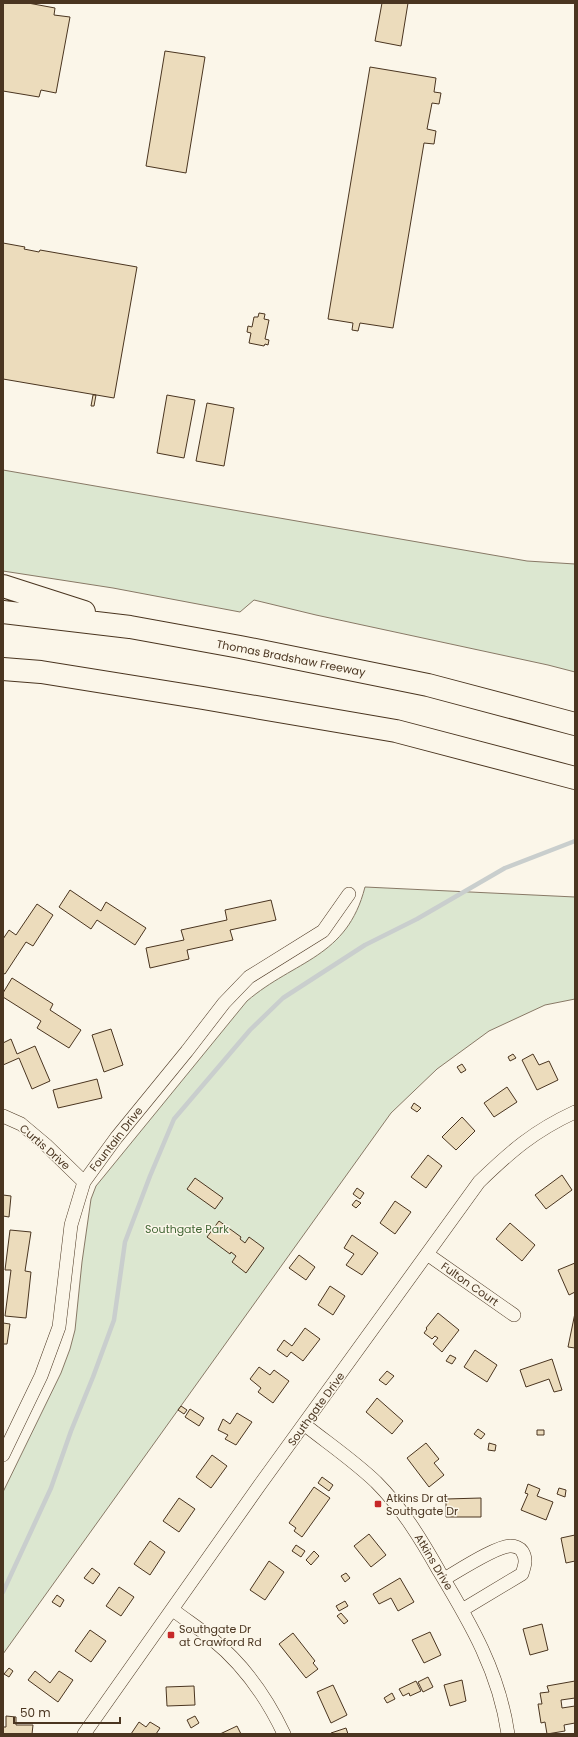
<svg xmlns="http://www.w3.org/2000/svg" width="578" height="1737" font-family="Poppins,sans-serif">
  <rect width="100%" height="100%" fill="#fbf6e9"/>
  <path fill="#dce7d0" stroke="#887966" d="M 3,470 L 527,561 L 575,564 L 575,672 L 548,665 L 316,615 L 254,600 L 240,612 L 113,588 L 3,571 Z
    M 365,887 L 575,897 L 575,999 L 545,1005 L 489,1031 L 437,1069 L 391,1113 L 3,1654 L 3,1492 L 61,1373 L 70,1349 L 75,1330 L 82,1262 L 91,1199 L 96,1186 L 247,1001 C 295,960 347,958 365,887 Z"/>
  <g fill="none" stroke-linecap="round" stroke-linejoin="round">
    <path stroke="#c9cecd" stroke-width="4.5" d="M 3,1592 L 51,1488 L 71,1431 L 93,1377 L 114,1320 L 125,1242 L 150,1176 L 174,1119 L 250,1030 L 283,998 L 365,945 L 417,919 L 505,868 L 575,841"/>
  </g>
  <path fill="#ecdcbc" stroke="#4a3520" d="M 3,3 L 28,3 L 55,8 L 54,15 L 70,17 L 56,93 L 41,90 L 39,97 L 3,91 Z
    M 382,3 L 408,3 L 401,46 L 375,41 Z
    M 165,51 L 205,57 L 186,173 L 146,166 Z
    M 370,67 L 436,78 L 434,92 L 441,93 L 439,104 L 432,103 L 427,129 L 436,131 L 434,144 L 424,143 L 393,328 L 360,323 L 358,331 L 352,330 L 353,323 L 328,319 Z
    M 3,243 L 25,247 L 24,249 L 39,252 L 40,250 L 137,267 L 114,398 L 3,379 Z
    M 259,313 L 265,314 L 264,319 L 269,320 L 265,339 L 269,340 L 268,345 L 265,344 L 264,346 L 249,343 L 251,333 L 247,332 L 248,326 L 252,327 L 254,317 L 258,317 Z
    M 93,395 L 96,395 L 94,406 L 91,406 Z
    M 167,395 L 195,400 L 184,458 L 157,453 Z
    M 207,403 L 234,408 L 224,466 L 196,461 Z
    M 70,890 L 101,911 L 106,902 L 146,928 L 135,945 L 97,920 L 91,929 L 59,907 Z
    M 271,900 L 276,920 L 230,930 L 233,940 L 187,950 L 189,959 L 150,968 L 146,948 L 184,940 L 181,930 L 227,920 L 225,910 Z
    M 37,904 L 53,915 L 33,946 L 26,942 L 5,974 L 3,973 L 3,939 L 9,930 L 16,935 Z
    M 12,978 L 53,1004 L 50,1010 L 81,1030 L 69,1048 L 37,1028 L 41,1021 L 3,997 L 3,993 Z
    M 111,1029 L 123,1065 L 104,1072 L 92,1035 Z
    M 11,1039 L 17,1054 L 35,1046 L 50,1081 L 32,1089 L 19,1058 L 3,1065 L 3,1043 Z
    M 513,1054 L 516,1058 L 510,1061 L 508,1057 Z
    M 533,1054 L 539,1065 L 549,1061 L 558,1080 L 537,1090 L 522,1060 Z
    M 462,1064 L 466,1070 L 461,1073 L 457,1067 Z
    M 97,1079 L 102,1098 L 58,1108 L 53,1090 Z
    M 507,1087 L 517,1102 L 494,1117 L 484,1103 Z
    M 414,1103 L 421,1108 L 417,1112 L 411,1108 Z
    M 462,1117 L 475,1131 L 456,1150 L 442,1137 Z
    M 428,1155 L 442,1166 L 426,1188 L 411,1177 Z
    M 562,1175 L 572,1190 L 546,1209 L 535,1195 Z
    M 195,1178 L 223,1198 L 215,1209 L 187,1189 Z
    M 357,1188 L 364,1193 L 360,1199 L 353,1194 Z
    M 3,1195 L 11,1196 L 9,1217 L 3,1216 Z
    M 356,1200 L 361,1203 L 356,1208 L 352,1205 Z
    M 395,1201 L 411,1212 L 395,1234 L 380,1223 Z
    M 219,1221 L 241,1237 L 240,1239 L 245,1243 L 249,1237 L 264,1248 L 246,1273 L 232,1262 L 236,1256 L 231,1252 L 230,1254 L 207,1237 Z
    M 510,1223 L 535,1245 L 522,1261 L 496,1239 Z
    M 10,1230 L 31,1232 L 25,1271 L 31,1272 L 26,1318 L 5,1316 L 11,1270 L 5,1270 Z
    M 352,1235 L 378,1253 L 362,1275 L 346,1265 L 354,1254 L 344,1248 Z
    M 299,1255 L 315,1267 L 306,1280 L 289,1268 Z
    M 575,1263 L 575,1292 L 569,1295 L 558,1270 Z
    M 330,1286 L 345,1296 L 333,1315 L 318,1305 Z
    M 438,1313 L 459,1330 L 442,1352 L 433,1344 L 438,1338 L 435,1336 L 432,1339 L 424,1333 L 427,1329 L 426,1328 Z
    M 575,1313 L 575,1348 L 568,1347 Z
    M 3,1323 L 10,1324 L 7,1344 L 3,1344 Z
    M 305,1328 L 320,1339 L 303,1361 L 291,1352 L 287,1357 L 277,1350 L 284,1340 L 292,1346 Z
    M 475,1350 L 497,1365 L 487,1382 L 464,1367 Z
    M 450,1355 L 456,1358 L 452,1364 L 446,1361 Z
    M 552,1359 L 562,1390 L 554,1392 L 549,1379 L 526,1387 L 520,1370 Z
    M 259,1367 L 270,1375 L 274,1370 L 289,1381 L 273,1403 L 258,1392 L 261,1388 L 250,1379 Z
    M 387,1371 L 394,1376 L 386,1385 L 379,1380 Z
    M 377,1398 L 403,1421 L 392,1434 L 366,1412 Z
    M 181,1406 L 187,1410 L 184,1414 L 178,1410 Z
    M 190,1409 L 204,1418 L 199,1426 L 185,1417 Z
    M 237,1413 L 252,1422 L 236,1445 L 225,1439 L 228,1435 L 218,1430 L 223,1419 L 230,1424 Z
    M 478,1429 L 485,1434 L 481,1439 L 474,1434 Z
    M 537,1430 L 544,1430 L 544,1435 L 537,1435 Z
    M 426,1443 L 439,1459 L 434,1463 L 444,1475 L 429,1487 L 407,1458 Z
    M 489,1443 L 496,1445 L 495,1451 L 488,1450 Z
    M 212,1455 L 227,1466 L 211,1488 L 196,1477 Z
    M 322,1477 L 333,1485 L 329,1491 L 318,1483 Z
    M 528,1484 L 540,1489 L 537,1496 L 553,1502 L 546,1520 L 521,1510 L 528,1494 L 525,1493 Z
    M 314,1487 L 330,1498 L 302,1537 L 294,1531 L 296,1528 L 289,1523 Z
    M 559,1488 L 566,1490 L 565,1497 L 557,1494 Z
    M 179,1498 L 195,1509 L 179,1532 L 163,1521 Z
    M 481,1498 L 481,1517 L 446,1517 L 446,1499 Z
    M 369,1534 L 386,1555 L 371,1567 L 354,1546 Z
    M 575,1535 L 575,1561 L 566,1563 L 561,1538 Z
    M 150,1541 L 165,1552 L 150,1575 L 134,1564 Z
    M 296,1545 L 305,1551 L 301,1557 L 292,1551 Z
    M 314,1551 L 319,1556 L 311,1565 L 306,1560 Z
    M 269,1561 L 284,1572 L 265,1600 L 250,1590 Z
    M 92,1568 L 100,1574 L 93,1584 L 84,1578 Z
    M 346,1573 L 350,1578 L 345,1582 L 341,1576 Z
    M 400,1578 L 414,1602 L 398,1611 L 391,1598 L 379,1604 L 373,1594 Z
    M 119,1587 L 134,1597 L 121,1616 L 106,1606 Z
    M 57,1595 L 64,1600 L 60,1607 L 52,1602 Z
    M 345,1601 L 348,1606 L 339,1611 L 336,1606 Z
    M 341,1613 L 348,1621 L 344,1624 L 337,1616 Z
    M 542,1624 L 548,1650 L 530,1655 L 523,1629 Z
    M 90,1630 L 106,1641 L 91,1662 L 75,1651 Z
    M 430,1632 L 441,1655 L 424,1663 L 412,1640 Z
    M 293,1633 L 315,1661 L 313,1663 L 318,1669 L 306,1678 L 279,1644 Z
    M 9,1668 L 13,1671 L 9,1677 L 4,1674 Z
    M 35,1671 L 50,1683 L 59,1671 L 73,1680 L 58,1702 L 28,1680 Z
    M 428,1677 L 433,1687 L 423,1692 L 418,1682 Z
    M 462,1680 L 466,1701 L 450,1706 L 444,1685 Z
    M 416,1681 L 421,1691 L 410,1696 L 409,1693 L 403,1696 L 399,1689 Z
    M 575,1681 L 575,1698 L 561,1700 L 562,1708 L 575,1706 L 575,1723 L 564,1725 L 565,1731 L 547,1734 L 545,1722 L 541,1723 L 538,1704 L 542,1704 L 540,1693 L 549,1692 L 547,1686 Z
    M 333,1685 L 347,1715 L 331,1723 L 317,1692 Z
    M 194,1686 L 195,1705 L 167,1706 L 166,1687 Z
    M 392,1693 L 395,1699 L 387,1703 L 384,1698 Z
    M 6,1716 L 16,1717 L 16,1725 L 33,1725 L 32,1734 L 3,1734 L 3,1727 L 6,1727 Z
    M 195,1716 L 199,1723 L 191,1728 L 187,1720 Z
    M 139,1722 L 146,1727 L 150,1722 L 160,1728 L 156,1734 L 131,1734 Z
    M 237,1726 L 241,1734 L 220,1734 Z
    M 346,1728 L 348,1734 L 331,1734 L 331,1733 Z"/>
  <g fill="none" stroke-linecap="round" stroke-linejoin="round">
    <defs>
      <path id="street" d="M 3,1116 L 21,1124 L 46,1145 L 84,1182
        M 427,1254 L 514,1315
        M 305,1425 C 329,1444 354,1461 376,1482 C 402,1508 421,1539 439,1571 C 471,1624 499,1672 508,1734
        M 3,1455 L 41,1376 L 59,1327 L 71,1225 L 84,1182 L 116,1138 L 187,1051 L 224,1003 L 249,977 L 323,931 L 349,894
        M 444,1579 C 458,1571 498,1545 511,1546 C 515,1546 520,1548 522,1551 C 527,1559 525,1565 522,1574 L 462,1610
        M 173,1610 C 186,1620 200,1629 212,1639 C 243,1664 267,1698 284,1734
        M 84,1734 L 259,1486 L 479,1182 C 511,1151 534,1131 575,1112"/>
      <path id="highway" d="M 3,586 L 84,612
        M 3,612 L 130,627 L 240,647 L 428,685 L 575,724
        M 3,669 L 41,672 L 203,698 L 396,731 L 575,778"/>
    </defs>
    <use href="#street" stroke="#4a3520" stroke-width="14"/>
    <use href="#highway" stroke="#4a3520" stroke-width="24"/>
    <use href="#street" stroke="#fbf6e9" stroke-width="13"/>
    <use href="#highway" stroke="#fbf6e9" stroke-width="22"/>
  </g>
  <g fill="#c62828" stroke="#fbf6e9" stroke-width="1.5">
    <rect x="374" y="1500" width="8" height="8" rx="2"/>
    <rect x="167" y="1631" width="8" height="8" rx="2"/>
  </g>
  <g text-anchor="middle" stroke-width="3" stroke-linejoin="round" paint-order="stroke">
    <g font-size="11" fill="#4a3520" stroke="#fbf6e9">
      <text transform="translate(291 658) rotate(11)" y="4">Thomas Bradshaw Freeway</text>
      <text transform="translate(116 1139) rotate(-52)" y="4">Fountain Drive</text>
      <text transform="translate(45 1147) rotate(41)" y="4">Curtis Drive</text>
      <text transform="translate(470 1284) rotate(35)" y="4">Fulton Court</text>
      <text transform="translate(316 1409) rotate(-54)" y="4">Southgate Drive</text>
      <text transform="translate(434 1562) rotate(59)" y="4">Atkins Drive</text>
    </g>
    <g font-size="11" fill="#436837" stroke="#fbf6e9">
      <text x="187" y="1233">Southgate Park</text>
    </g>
    <g font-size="11" fill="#4a3520" stroke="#fbf6e9" text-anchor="start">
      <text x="386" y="1502">Atkins Dr at<tspan x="386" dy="13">Southgate Dr</tspan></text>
      <text x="179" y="1633">Southgate Dr<tspan x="179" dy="13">at Crawford Rd</tspan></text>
    </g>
  </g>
  <rect width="578" height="1737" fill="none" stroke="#4a3520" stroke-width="8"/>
  <path d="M14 1717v6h106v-6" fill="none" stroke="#4a3520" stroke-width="2"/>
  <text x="20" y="1717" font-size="12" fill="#4a3520" stroke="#fbf6e9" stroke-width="3" paint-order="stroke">50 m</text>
</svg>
